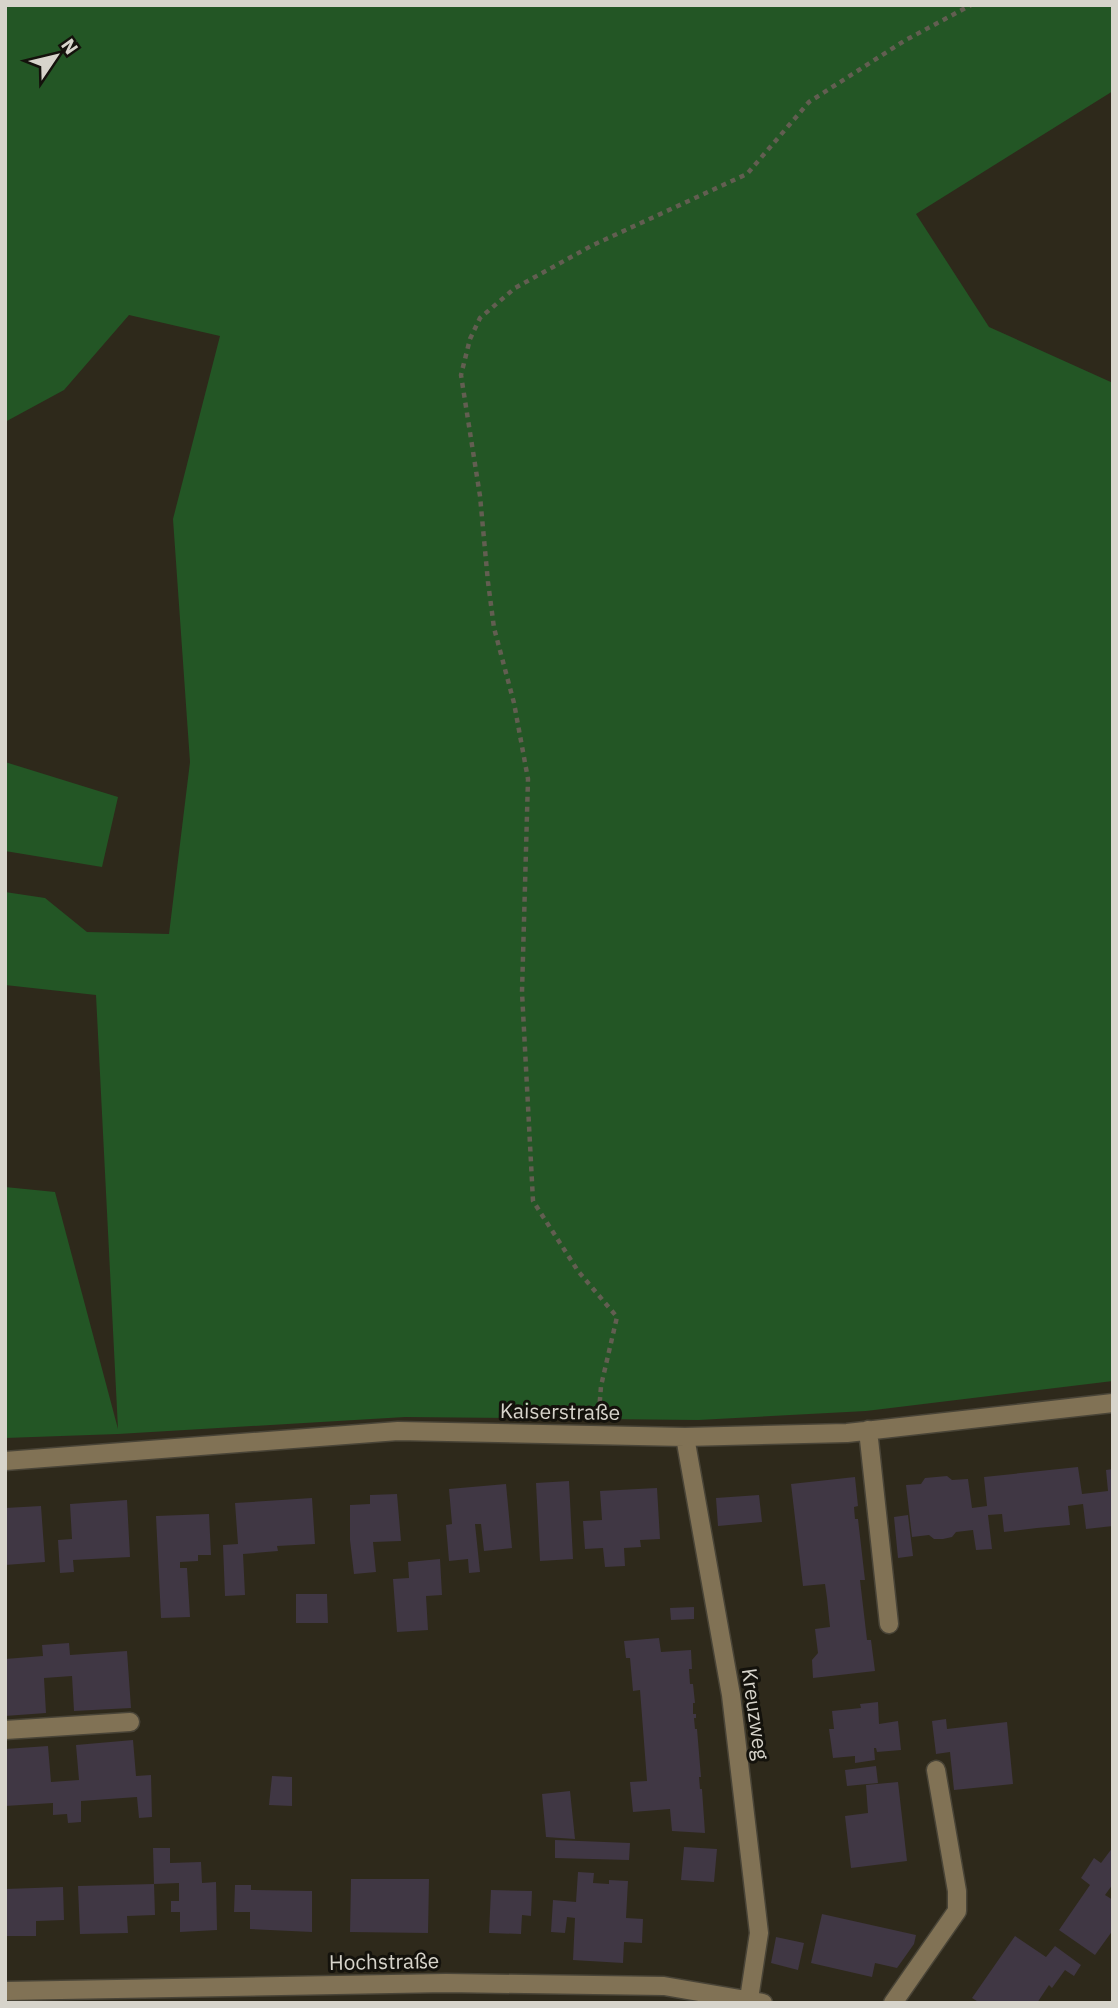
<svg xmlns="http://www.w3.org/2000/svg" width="1118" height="2008" font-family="'IBM Plex Sans',sans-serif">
  <rect width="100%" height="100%" fill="#2e291b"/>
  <path fill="#235625" d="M 5,5 L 1113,5 L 1113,91 L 916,214 L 989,327 L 1113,383 L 1113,1381 L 866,1411 L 698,1420 L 405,1417 L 118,1434 L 5,1438 L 5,1187 L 55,1192 L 118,1429 L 96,995 L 5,985 L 5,892 L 45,898 L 87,932 L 169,934 L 190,762 L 173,519 L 220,336 L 129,315 L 64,390 L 5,422 Z
    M 5,762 L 118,797 L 102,867 L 5,851 Z"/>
  <path fill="#403744" d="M 1078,1467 L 1082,1494 L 1108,1491 L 1106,1470 L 1113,1469 L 1113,1526 L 1086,1529 L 1083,1504 L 1068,1506 L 1070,1525 L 1037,1528 L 1004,1532 L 1002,1514 L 988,1515 L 992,1549 L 976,1550 L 973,1530 L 956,1532 L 952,1537 L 943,1539 L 934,1539 L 929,1535 L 912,1537 L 906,1485 L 921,1484 L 925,1478 L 947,1476 L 952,1480 L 968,1479 L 972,1508 L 987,1506 L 984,1477 Z
    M 855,1477 L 858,1506 L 854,1507 L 855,1519 L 858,1519 L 865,1580 L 860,1580 L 867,1640 L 871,1640 L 875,1671 L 813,1678 L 812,1660 L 818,1653 L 815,1629 L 830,1627 L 827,1598 L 825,1584 L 803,1586 L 791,1484 Z
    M 569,1481 L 573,1559 L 540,1561 L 536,1483 Z
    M 506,1484 L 512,1548 L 484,1551 L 481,1524 L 475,1524 L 480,1572 L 469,1573 L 468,1559 L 449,1561 L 446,1525 L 452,1524 L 449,1489 Z
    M 657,1488 L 660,1539 L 640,1540 L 641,1547 L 624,1548 L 625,1566 L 605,1567 L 603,1548 L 585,1549 L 583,1521 L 602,1520 L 600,1491 Z
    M 397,1494 L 401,1541 L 373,1542 L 376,1572 L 354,1574 L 350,1540 L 350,1505 L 370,1504 L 370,1495 Z
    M 759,1495 L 762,1522 L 718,1526 L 716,1498 Z
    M 312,1498 L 315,1544 L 277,1546 L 278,1551 L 243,1554 L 245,1595 L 225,1596 L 223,1545 L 238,1544 L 235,1503 Z
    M 127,1500 L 130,1557 L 73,1560 L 74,1572 L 60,1573 L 58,1540 L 72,1539 L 70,1504 Z
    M 41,1506 L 45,1562 L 5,1565 L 5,1508 Z
    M 209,1514 L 211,1555 L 198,1555 L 198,1561 L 180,1562 L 180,1568 L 187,1568 L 190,1617 L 161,1618 L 156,1516 Z
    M 908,1515 L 913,1556 L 898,1558 L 894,1517 Z
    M 440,1559 L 442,1595 L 426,1596 L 428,1630 L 397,1632 L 393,1579 L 409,1578 L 408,1562 Z
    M 296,1594 L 327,1594 L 328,1623 L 296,1623 Z
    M 694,1607 L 694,1619 L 671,1620 L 670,1608 Z
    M 659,1638 L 661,1652 L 691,1650 L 692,1669 L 689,1669 L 690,1684 L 693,1684 L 695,1703 L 693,1703 L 693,1714 L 696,1714 L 696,1718 L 694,1718 L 695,1729 L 697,1729 L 701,1777 L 699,1777 L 700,1789 L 702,1789 L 705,1833 L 672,1831 L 670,1809 L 633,1812 L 630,1782 L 647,1781 L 640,1690 L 633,1691 L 630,1658 L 626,1658 L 624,1641 Z
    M 69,1643 L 70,1655 L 127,1651 L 131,1708 L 74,1711 L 72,1676 L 44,1678 L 46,1713 L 5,1716 L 5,1659 L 43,1656 L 42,1645 Z
    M 878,1702 L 879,1724 L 898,1721 L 901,1750 L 877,1752 L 876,1748 L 874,1748 L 875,1760 L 855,1763 L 855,1756 L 833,1758 L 829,1729 L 834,1729 L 832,1711 L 861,1708 L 860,1704 Z
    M 946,1719 L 947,1729 L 1007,1722 L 1013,1784 L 954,1790 L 950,1752 L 936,1754 L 932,1721 Z
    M 133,1740 L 136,1776 L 151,1775 L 152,1817 L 139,1818 L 137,1797 L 81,1801 L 81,1822 L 68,1823 L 67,1814 L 53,1815 L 53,1803 L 5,1806 L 5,1749 L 48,1746 L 51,1782 L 79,1780 L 76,1745 Z
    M 876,1766 L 878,1783 L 847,1786 L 845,1770 Z
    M 272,1776 L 292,1777 L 292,1806 L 269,1805 Z
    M 898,1782 L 907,1861 L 851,1868 L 845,1816 L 868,1813 L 866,1785 Z
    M 570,1791 L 575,1839 L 546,1837 L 542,1794 Z
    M 555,1840 L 630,1843 L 629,1860 L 555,1858 Z
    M 684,1847 L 717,1849 L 714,1882 L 681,1880 Z
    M 1113,1847 L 1113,1884 L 1105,1895 L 1113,1900 L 1113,1930 L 1095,1955 L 1059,1930 L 1090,1885 L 1081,1878 L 1094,1858 L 1101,1863 Z
    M 153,1848 L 170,1848 L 170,1863 L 201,1862 L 202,1883 L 216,1882 L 217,1930 L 180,1932 L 180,1912 L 171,1912 L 171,1901 L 179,1901 L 179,1883 L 154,1884 Z
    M 578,1872 L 594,1873 L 593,1883 L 609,1884 L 609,1880 L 628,1881 L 626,1918 L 643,1919 L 642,1943 L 624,1942 L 623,1963 L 573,1960 L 575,1918 L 567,1917 L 565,1933 L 551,1932 L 553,1900 L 576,1902 Z
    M 351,1879 L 429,1879 L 428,1933 L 350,1932 Z
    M 154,1884 L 155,1915 L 127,1916 L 128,1933 L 80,1934 L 78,1886 Z
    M 235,1885 L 251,1885 L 251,1890 L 312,1891 L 312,1932 L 250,1929 L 250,1912 L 234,1912 Z
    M 63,1887 L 64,1920 L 36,1921 L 36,1936 L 5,1936 L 5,1889 Z
    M 491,1890 L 532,1891 L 531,1916 L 522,1915 L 521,1934 L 489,1933 Z
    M 822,1914 L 916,1935 L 914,1944 L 897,1968 L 875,1963 L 872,1977 L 811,1963 Z
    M 1015,1936 L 1046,1957 L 1055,1946 L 1081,1965 L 1074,1976 L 1065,1970 L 1052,1988 L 1049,1985 L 1037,2003 L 980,2003 L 972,1998 Z
    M 776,1937 L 804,1943 L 798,1970 L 771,1963 Z"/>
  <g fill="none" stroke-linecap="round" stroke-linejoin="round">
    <defs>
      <path id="minor" d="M 868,1430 L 889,1624
        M 685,1437 L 731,1695 L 759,1933 L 749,1999
        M 5,1461 L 398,1431 L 685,1437 L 847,1433 L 1113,1403
        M 5,1730 L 130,1722
        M 5,1991 L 446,1983 L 664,1986 L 763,2003
        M 893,2003 L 957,1911 L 957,1891 L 936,1770"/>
    </defs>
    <use href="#minor" stroke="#494437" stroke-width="21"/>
    <path stroke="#625e51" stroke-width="4.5" stroke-dasharray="5 5" stroke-linecap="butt" d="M 599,1412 L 601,1386 L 617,1317 L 578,1271 L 533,1201 L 522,992 L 528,779 L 514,703 L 494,628 L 488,582 L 480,496 L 461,375 L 470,339 L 480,318 L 515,288 L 591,246 L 747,174 L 809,102 L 904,41 L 971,5"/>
    <use href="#minor" stroke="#817255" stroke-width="18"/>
  </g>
  <g text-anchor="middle" stroke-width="6" stroke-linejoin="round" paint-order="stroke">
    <g font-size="21" fill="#d7d4cb" stroke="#14120c">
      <text transform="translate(560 1412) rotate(1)" y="7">Kaiserstraße</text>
      <text transform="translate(755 1714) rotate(82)" y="7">Kreuzweg</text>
      <text transform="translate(384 1962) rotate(-1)" y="7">Hochstraße</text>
    </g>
  </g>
  <rect width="1118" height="2008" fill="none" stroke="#d7d4cb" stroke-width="14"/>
  <g transform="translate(56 56) rotate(55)" stroke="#14120c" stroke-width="5" paint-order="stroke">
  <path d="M0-5L12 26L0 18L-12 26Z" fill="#d7d4cb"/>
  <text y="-10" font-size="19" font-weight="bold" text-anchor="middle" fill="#d7d4cb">N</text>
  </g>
</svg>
